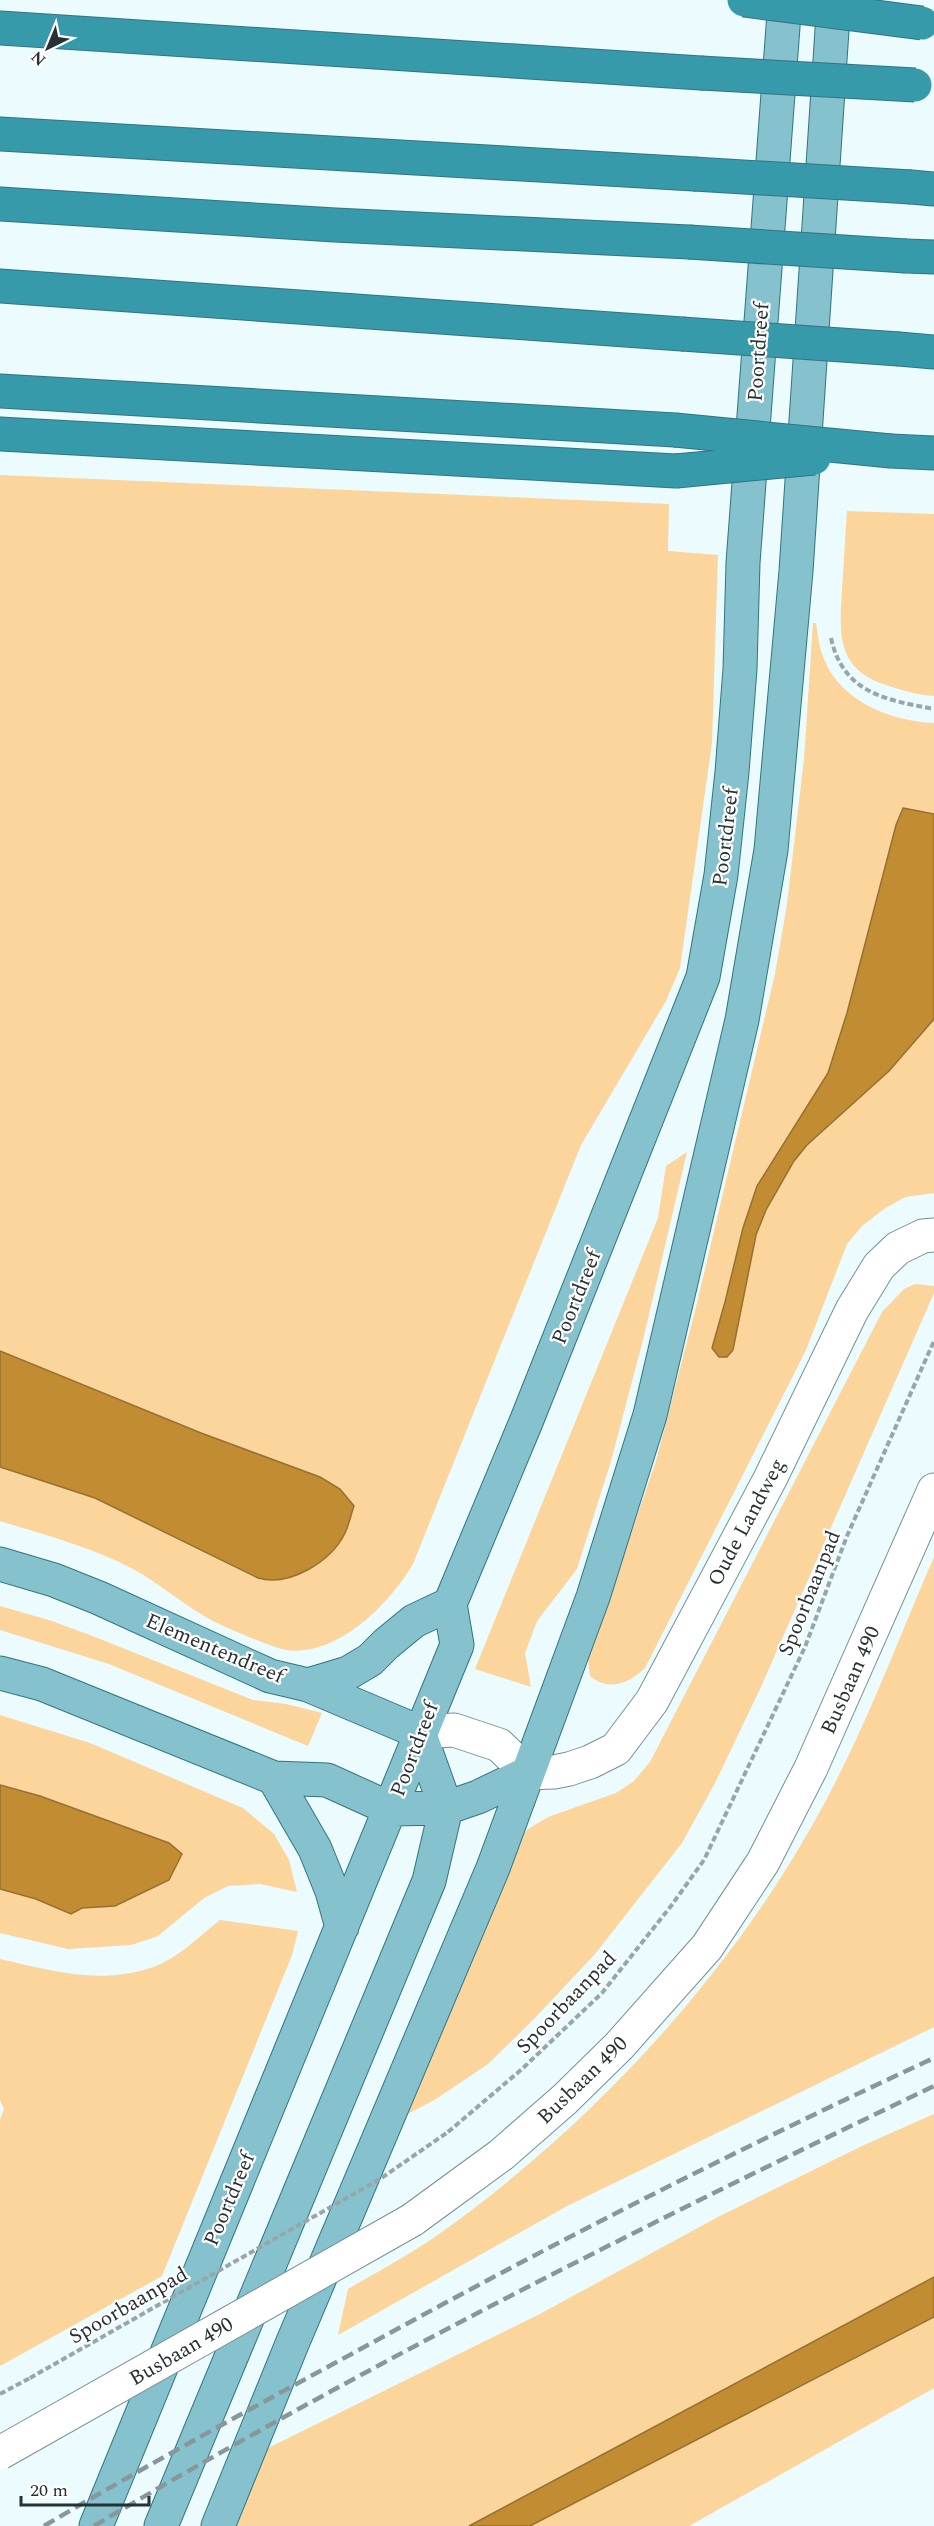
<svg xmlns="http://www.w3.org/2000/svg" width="934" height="2526" font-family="Spectral,serif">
  <rect width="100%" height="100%" fill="#ebfbfe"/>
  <path fill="#fbd59c" d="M 0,475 L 669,504 L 668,551 L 718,555 L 712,743 L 680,968 L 666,1001 L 581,1145 L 413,1564 C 389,1604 338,1657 286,1650 C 274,1648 218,1625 206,1617 C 181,1603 159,1583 133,1569 C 92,1547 45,1535 0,1521 L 0,1467 L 95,1498 L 258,1578 L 345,1533 L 354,1506 L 248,1452 L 0,1351 Z
    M 847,511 L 934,514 L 934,696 C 918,695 904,691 889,686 C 837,670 839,637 842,590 C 844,563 845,537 847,511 Z
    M 813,623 L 816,623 C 818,635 819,648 824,659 C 841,702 891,721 934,723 L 934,814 L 901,809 L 847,1013 L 828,1073 L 757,1186 L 743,1228 L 725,1302 L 712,1348 L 733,1350 L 756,1235 L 766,1210 L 794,1160 L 807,1145 L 889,1071 L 934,1019 L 934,1193 L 905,1197 L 884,1209 L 862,1226 L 847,1244 L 806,1350 L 645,1668 C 630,1683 608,1692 590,1676 L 588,1660 L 656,1461 L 696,1307 L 775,974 L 787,904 L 804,759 Z
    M 687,1152 L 643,1340 L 611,1461 L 577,1569 L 537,1621 L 525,1653 L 531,1687 L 475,1669 L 658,1218 L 666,1166 Z
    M 915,1284 L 934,1286 L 934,1293 L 760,1689 L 715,1783 L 682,1843 L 595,1954 L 535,2018 L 488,2064 L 436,2099 L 400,2118 L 513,1845 L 528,1829 L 548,1817 L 616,1793 L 634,1781 L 650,1762 L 882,1312 L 904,1289 Z
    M 934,1557 L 934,2027 L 567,2206 L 338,2335 L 348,2289 C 377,2272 407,2256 435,2237 C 601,2119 749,1957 840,1773 C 875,1703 903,1628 934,1557 Z
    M 0,1606 L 52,1621 L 95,1637 L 253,1700 L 286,1704 L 322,1713 L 308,1746 L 109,1664 L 0,1630 Z
    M 0,1715 L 90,1743 L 243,1808 L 274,1834 L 289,1860 L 297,1892 L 260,1884 L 228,1886 L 204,1898 L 158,1936 L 131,1945 L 68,1949 L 0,1933 L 0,1889 L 36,1899 L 70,1914 L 82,1908 L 115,1906 L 169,1880 L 40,1796 L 0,1785 Z
    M 220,1920 L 298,1931 L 292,1955 L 162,2276 L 0,2366 L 0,2120 L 4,2109 L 0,2100 L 0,1959 C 54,1971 101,1986 156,1966 C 179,1957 201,1935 220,1920 Z
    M 934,2114 L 934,2277 L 469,2526 L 233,2526 L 264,2450 L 538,2315 L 718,2217 L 864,2145 Z
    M 934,2317 L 934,2388 L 689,2526 L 530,2526 Z"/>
  <path fill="#c28d32" stroke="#947132" stroke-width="1.5" d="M 903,808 L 934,814 L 934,1019 L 889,1071 L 807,1145 L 794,1161 L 766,1210 L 756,1235 L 733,1350 L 727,1357 L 719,1357 L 712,1348 L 725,1302 L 743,1228 L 757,1186 L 828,1073 L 847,1013 L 896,825 Z
    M 0,1351 L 201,1433 L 320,1477 L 340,1489 L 354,1506 C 351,1514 349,1525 345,1533 C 331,1562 289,1587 258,1578 L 95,1498 L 0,1467 Z
    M 0,1785 L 40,1796 L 169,1843 L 182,1854 L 169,1880 L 115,1906 L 82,1908 L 71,1914 L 36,1899 L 0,1889 Z
    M 934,2277 L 934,2317 L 530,2526 L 469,2526 Z"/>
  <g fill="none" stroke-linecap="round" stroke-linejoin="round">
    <defs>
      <path id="minor" d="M 419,1732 L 454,1730 L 499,1745 L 528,1773 L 554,1772 L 569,1769 L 590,1762 L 616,1749 L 652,1701 L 770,1479 L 852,1310 L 879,1266 L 898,1248 L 923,1236 L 934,1235
        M 412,2220 L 501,2155 L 565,2099 L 619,2046 L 707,1947 L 763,1862 L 811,1768 L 934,1490"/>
      <path id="major" d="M 0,1564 L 54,1580 L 99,1598 L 270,1676 L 308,1685 L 419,1732 L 446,1808 L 429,1881 L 161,2526
        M 0,1673 L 42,1684 L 274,1778 L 327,1780 L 391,1809 L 446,1808 L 478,1797 L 528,1773
        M 308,1685 L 348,1673 L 370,1660 L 386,1644 L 414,1621 L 450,1604
        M 274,1778 L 315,1849 L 332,1891 L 342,1927
        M 96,2526 L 457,1645 L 450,1604 L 526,1422 L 703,977 L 721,875 L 732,772 L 740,669 L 743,563 L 785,0
        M 218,2526 L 292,2344 L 493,1868 L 593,1597 L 650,1415 L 742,1020 L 771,850 L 796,571 L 834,0"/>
      <path id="highway" d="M 0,28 L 701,73
        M 0,134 L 694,174
        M 911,187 L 934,189
        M 0,204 L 335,225 L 689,242
        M 906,256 L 934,257
        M 0,286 L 682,334
        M 899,349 L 934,352
        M 0,391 L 675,430
        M 0,434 L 676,471
        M 891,451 L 934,453"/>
    </defs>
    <use href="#minor" stroke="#779095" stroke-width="35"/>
    <use href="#major" stroke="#317581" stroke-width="35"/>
    <use href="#highway" stroke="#317581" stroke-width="35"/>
    <path stroke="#98a6a9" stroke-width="4" stroke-dasharray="6 3" stroke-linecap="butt" d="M 831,638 C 843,693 886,700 934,709
      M 448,2132 L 522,2069 L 602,1993 L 671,1906 L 704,1860 L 805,1647 L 847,1536 L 934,1341
      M 0,2394 L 30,2378"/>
    <use href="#minor" stroke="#fff" stroke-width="33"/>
    <use href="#major" stroke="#86c2cd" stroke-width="33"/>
    <use href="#highway" stroke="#369aab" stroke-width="33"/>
    <path stroke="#8a979a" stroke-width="4.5" stroke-dasharray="12 6" stroke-linecap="butt" d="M 44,2526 C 154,2461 267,2400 379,2339 C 561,2239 746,2145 934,2058
      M 94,2526 C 365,2365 650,2222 934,2086"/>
    <defs>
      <path id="minor-bridge" d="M 0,2453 L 412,2220"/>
      <path id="highway-bridge" d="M 744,0 L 922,23
        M 701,73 L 915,85
        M 694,174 L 911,187
        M 689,242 L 906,256
        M 682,334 L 899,349
        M 675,430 L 891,451
        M 676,471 L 814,458"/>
    </defs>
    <use href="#minor-bridge" stroke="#779095" stroke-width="35" stroke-linecap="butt"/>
    <use href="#highway-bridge" stroke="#317581" stroke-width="35" stroke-linecap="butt"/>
    <path stroke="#98a6a9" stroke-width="4" stroke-dasharray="6 3" stroke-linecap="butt" d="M 30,2378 L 380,2179 L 448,2132"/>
    <use href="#minor-bridge" stroke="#fff" stroke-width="33"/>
    <use href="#highway-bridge" stroke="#369aab" stroke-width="33"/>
  </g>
  <g text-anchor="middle" stroke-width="4.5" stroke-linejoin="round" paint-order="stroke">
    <g font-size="21" fill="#273133" stroke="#fff">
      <text transform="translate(758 352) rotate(-86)" y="7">Poortdreef</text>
      <text transform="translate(725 837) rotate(-83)" y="7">Poortdreef</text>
      <text transform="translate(576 1297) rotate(-68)" y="7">Poortdreef</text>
      <text transform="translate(746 1522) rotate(-62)" y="7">Oude Landweg</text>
      <text transform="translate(809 1593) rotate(-68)" y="7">Spoorbaanpad</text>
      <text transform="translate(215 1648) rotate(23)" y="7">Elementendreef</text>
      <text transform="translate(850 1680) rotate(-66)" y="7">Busbaan 490</text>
      <text transform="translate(414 1749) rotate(-69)" y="7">Poortdreef</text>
      <text transform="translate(566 2002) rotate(-46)" y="7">Spoorbaanpad</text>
      <text transform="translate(582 2080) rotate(-44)" y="7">Busbaan 490</text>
      <text transform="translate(229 2199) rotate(-67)" y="7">Poortdreef</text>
      <text transform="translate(128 2305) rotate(-30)" y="7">Spoorbaanpad</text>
      <text transform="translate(181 2351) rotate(-30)" y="7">Busbaan 490</text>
    </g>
  </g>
  <g transform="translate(48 48) rotate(223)" stroke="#ffffff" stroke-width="4.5" paint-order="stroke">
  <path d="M0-4.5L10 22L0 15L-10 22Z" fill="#273133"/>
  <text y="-9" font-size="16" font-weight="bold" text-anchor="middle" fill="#273133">N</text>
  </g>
  <path d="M21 2496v9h128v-9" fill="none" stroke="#273133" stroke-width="3"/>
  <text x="30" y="2496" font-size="18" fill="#273133" stroke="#ffffff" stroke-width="4.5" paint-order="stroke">20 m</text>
</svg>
